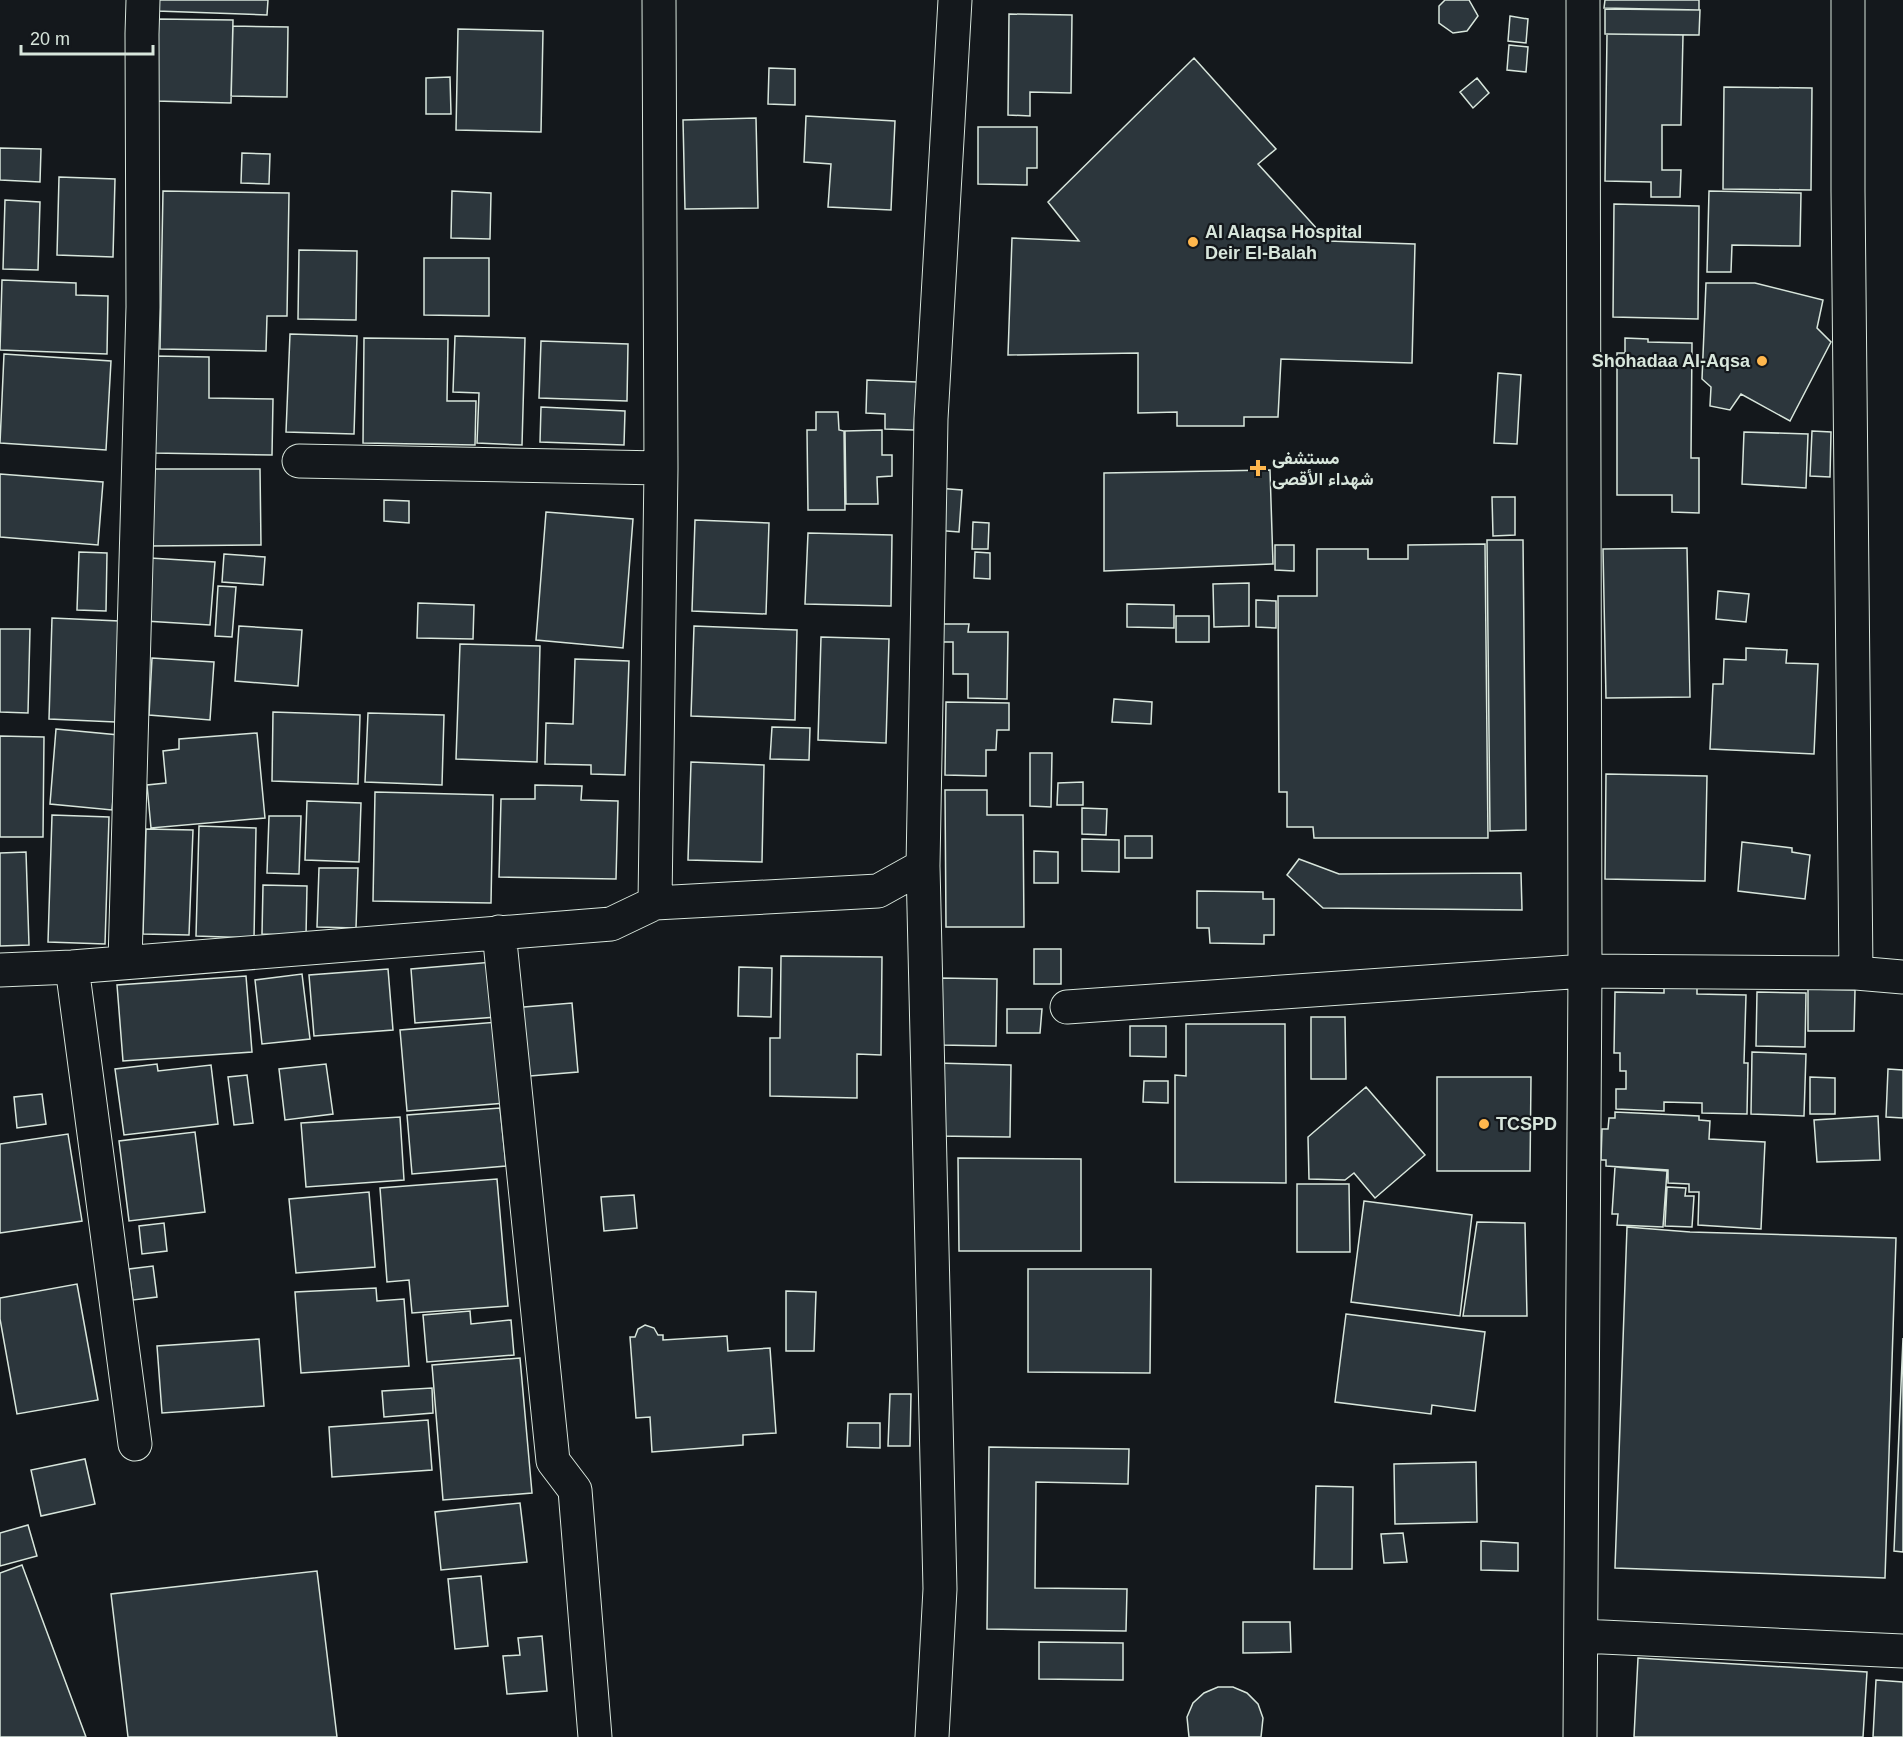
<svg xmlns="http://www.w3.org/2000/svg" width="1903" height="1737" font-family="Arial,Vazirmatn,sans-serif">
  <rect width="100%" height="100%" fill="#14181c"/>
  <path fill="#2c363c" stroke="#d8e6dc" stroke-width="1.5" d="M 157,0 L 268,0 L 267,15 L 157,11 Z
    M 1445,0 L 1469,0 L 1478,16 L 1467,31 L 1453,33 L 1439,23 L 1439,6 Z
    M 1605,0 L 1699,0 L 1699,10 L 1604,8 Z
    M 1605,9 L 1700,10 L 1699,35 L 1605,34 Z
    M 1009,14 L 1072,15 L 1071,93 L 1030,92 L 1030,116 L 1008,115 Z
    M 1510,16 L 1528,19 L 1526,43 L 1508,41 Z
    M 157,19 L 233,20 L 231,103 L 155,101 Z
    M 233,26 L 288,27 L 287,97 L 231,96 Z
    M 458,29 L 543,31 L 541,132 L 456,130 Z
    M 1607,34 L 1683,35 L 1681,125 L 1662,125 L 1662,170 L 1681,170 L 1680,197 L 1651,197 L 1651,182 L 1605,181 Z
    M 1509,45 L 1528,47 L 1526,72 L 1507,70 Z
    M 1194,58 L 1276,149 L 1258,164 L 1328,241 L 1415,244 L 1412,363 L 1281,359 L 1278,417 L 1244,417 L 1244,426 L 1177,426 L 1177,412 L 1138,413 L 1138,353 L 1008,355 L 1012,238 L 1079,241 L 1048,202 Z
    M 769,68 L 795,69 L 795,105 L 768,104 Z
    M 450,77 L 451,114 L 426,114 L 426,78 Z
    M 1477,78 L 1489,93 L 1473,108 L 1460,92 Z
    M 1724,87 L 1812,88 L 1811,190 L 1723,189 Z
    M 806,116 L 895,121 L 891,210 L 828,207 L 831,164 L 804,162 Z
    M 756,118 L 758,208 L 685,209 L 683,120 Z
    M 978,127 L 1037,127 L 1037,168 L 1027,168 L 1027,185 L 978,184 Z
    M 0,148 L 41,149 L 40,182 L 0,180 Z
    M 242,153 L 270,154 L 269,184 L 241,183 Z
    M 59,177 L 115,179 L 113,257 L 57,255 Z
    M 163,191 L 289,193 L 287,316 L 267,316 L 266,351 L 160,349 Z
    M 452,191 L 491,193 L 490,239 L 451,238 Z
    M 1709,191 L 1801,193 L 1800,246 L 1732,245 L 1731,272 L 1707,272 Z
    M 5,200 L 40,202 L 38,270 L 3,269 Z
    M 1614,204 L 1699,206 L 1698,319 L 1613,317 Z
    M 299,250 L 357,251 L 356,320 L 298,319 Z
    M 424,258 L 489,258 L 489,316 L 424,315 Z
    M 2,280 L 76,283 L 76,295 L 108,296 L 107,354 L 0,350 Z
    M 1706,283 L 1755,283 L 1823,300 L 1817,328 L 1831,342 L 1790,421 L 1741,394 L 1730,410 L 1710,406 L 1711,387 L 1702,379 Z
    M 290,334 L 357,336 L 354,434 L 286,432 Z
    M 455,336 L 525,338 L 522,445 L 477,443 L 479,393 L 453,392 Z
    M 364,338 L 448,339 L 447,401 L 476,401 L 475,445 L 363,443 Z
    M 1625,338 L 1648,339 L 1648,342 L 1692,343 L 1691,458 L 1699,458 L 1699,513 L 1672,512 L 1672,495 L 1617,495 L 1617,353 L 1625,353 Z
    M 541,341 L 628,344 L 627,401 L 539,398 Z
    M 4,354 L 111,361 L 106,450 L 0,443 Z
    M 154,356 L 209,357 L 209,398 L 273,399 L 272,455 L 153,453 Z
    M 1498,373 L 1521,375 L 1517,444 L 1494,443 Z
    M 867,380 L 917,382 L 914,430 L 885,429 L 885,414 L 866,413 Z
    M 541,407 L 625,411 L 624,445 L 540,442 Z
    M 816,412 L 838,412 L 839,430 L 844,431 L 845,510 L 808,510 L 807,430 L 816,430 Z
    M 882,430 L 882,455 L 892,455 L 892,476 L 877,477 L 878,504 L 846,504 L 845,431 Z
    M 1812,431 L 1831,432 L 1830,477 L 1810,476 Z
    M 1744,432 L 1808,434 L 1806,488 L 1742,484 Z
    M 148,469 L 260,469 L 261,545 L 149,546 Z
    M 1270,470 L 1273,564 L 1104,571 L 1104,473 Z
    M 0,474 L 103,482 L 98,545 L 0,537 Z
    M 937,488 L 962,490 L 959,532 L 934,530 Z
    M 1492,497 L 1515,497 L 1515,535 L 1493,536 Z
    M 384,500 L 409,501 L 409,523 L 384,521 Z
    M 546,512 L 633,519 L 623,648 L 536,640 Z
    M 695,520 L 769,523 L 766,614 L 692,611 Z
    M 973,522 L 989,523 L 988,549 L 972,549 Z
    M 808,533 L 892,535 L 891,606 L 805,604 Z
    M 1487,540 L 1523,540 L 1526,830 L 1490,831 Z
    M 1485,544 L 1488,838 L 1314,838 L 1313,827 L 1287,827 L 1287,792 L 1279,792 L 1278,596 L 1317,596 L 1317,549 L 1368,549 L 1368,559 L 1408,559 L 1408,545 Z
    M 1275,545 L 1294,545 L 1294,571 L 1275,570 Z
    M 1687,548 L 1690,697 L 1606,698 L 1603,549 Z
    M 79,552 L 107,553 L 106,611 L 77,610 Z
    M 975,552 L 990,553 L 990,579 L 974,578 Z
    M 224,554 L 265,557 L 263,585 L 222,582 Z
    M 150,558 L 215,562 L 210,625 L 145,621 Z
    M 1249,583 L 1249,626 L 1214,627 L 1213,584 Z
    M 218,586 L 236,587 L 232,637 L 215,636 Z
    M 1718,591 L 1749,594 L 1746,622 L 1716,619 Z
    M 1256,600 L 1276,601 L 1276,628 L 1256,627 Z
    M 418,603 L 474,605 L 473,639 L 417,638 Z
    M 1127,604 L 1174,605 L 1174,628 L 1127,627 Z
    M 1176,616 L 1209,616 L 1209,642 L 1176,642 Z
    M 52,618 L 119,621 L 115,722 L 49,719 Z
    M 943,624 L 969,624 L 968,632 L 1008,632 L 1007,699 L 968,698 L 968,674 L 953,674 L 953,642 L 943,642 Z
    M 239,626 L 302,630 L 298,686 L 235,681 Z
    M 694,626 L 797,630 L 795,720 L 691,716 Z
    M 0,629 L 30,629 L 28,713 L 0,712 Z
    M 821,637 L 889,639 L 886,743 L 818,740 Z
    M 460,644 L 540,646 L 537,762 L 456,759 Z
    M 1746,648 L 1787,650 L 1786,663 L 1818,664 L 1814,754 L 1710,749 L 1713,684 L 1723,684 L 1724,659 L 1746,660 Z
    M 152,658 L 214,662 L 210,720 L 149,715 Z
    M 575,659 L 629,661 L 625,775 L 591,774 L 591,765 L 545,764 L 546,723 L 573,724 Z
    M 1114,699 L 1152,702 L 1151,724 L 1112,722 Z
    M 946,702 L 1009,703 L 1009,730 L 997,730 L 996,750 L 986,750 L 986,776 L 945,775 Z
    M 273,712 L 360,715 L 358,784 L 272,781 Z
    M 368,713 L 444,715 L 442,785 L 365,782 Z
    M 772,727 L 810,728 L 809,760 L 770,759 Z
    M 56,729 L 119,735 L 112,810 L 50,804 Z
    M 257,733 L 265,818 L 151,828 L 147,785 L 166,783 L 163,751 L 179,749 L 179,739 Z
    M 0,736 L 44,737 L 43,837 L 0,837 Z
    M 1030,753 L 1052,753 L 1051,807 L 1030,806 Z
    M 691,762 L 764,765 L 762,862 L 688,860 Z
    M 1606,774 L 1707,776 L 1705,881 L 1605,879 Z
    M 1083,782 L 1083,805 L 1057,805 L 1058,783 Z
    M 535,785 L 582,786 L 581,800 L 618,801 L 616,879 L 499,877 L 501,799 L 535,799 Z
    M 945,790 L 987,790 L 987,815 L 1023,815 L 1024,927 L 946,927 Z
    M 375,792 L 493,795 L 491,903 L 373,901 Z
    M 307,801 L 361,803 L 359,862 L 305,860 Z
    M 1082,808 L 1107,809 L 1106,835 L 1082,834 Z
    M 52,815 L 109,817 L 105,944 L 48,942 Z
    M 269,816 L 301,816 L 299,874 L 267,873 Z
    M 199,826 L 256,828 L 254,938 L 196,936 Z
    M 146,829 L 193,830 L 189,935 L 143,934 Z
    M 1125,836 L 1152,836 L 1152,858 L 1125,858 Z
    M 1082,839 L 1119,840 L 1119,872 L 1082,871 Z
    M 1742,842 L 1792,848 L 1792,852 L 1810,855 L 1805,899 L 1738,891 Z
    M 1034,851 L 1058,852 L 1058,883 L 1034,883 Z
    M 26,852 L 29,945 L 0,946 L 0,853 Z
    M 1299,859 L 1339,874 L 1521,873 L 1522,910 L 1323,908 L 1287,875 Z
    M 319,868 L 358,868 L 356,928 L 317,927 Z
    M 263,885 L 307,886 L 306,936 L 262,934 Z
    M 1197,891 L 1263,892 L 1263,899 L 1274,899 L 1274,935 L 1264,935 L 1264,944 L 1210,943 L 1209,928 L 1197,928 Z
    M 1034,949 L 1061,949 L 1061,984 L 1034,984 Z
    M 781,956 L 882,957 L 881,1055 L 857,1054 L 857,1098 L 770,1096 L 770,1038 L 780,1038 Z
    M 493,962 L 497,1017 L 415,1023 L 411,969 Z
    M 739,967 L 772,968 L 771,1017 L 738,1016 Z
    M 388,969 L 393,1030 L 314,1036 L 309,975 Z
    M 302,974 L 310,1039 L 262,1044 L 255,980 Z
    M 246,976 L 252,1052 L 123,1061 L 117,985 Z
    M 940,978 L 997,979 L 996,1046 L 940,1045 Z
    M 1664,986 L 1697,987 L 1697,994 L 1746,995 L 1744,1063 L 1748,1063 L 1747,1114 L 1702,1113 L 1702,1103 L 1664,1102 L 1664,1111 L 1616,1109 L 1616,1089 L 1626,1089 L 1626,1071 L 1620,1071 L 1620,1053 L 1614,1053 L 1615,992 L 1664,993 Z
    M 1808,989 L 1855,990 L 1854,1031 L 1808,1031 Z
    M 1757,992 L 1806,993 L 1805,1047 L 1756,1046 Z
    M 572,1003 L 578,1072 L 518,1077 L 512,1008 Z
    M 1007,1009 L 1042,1009 L 1040,1033 L 1007,1033 Z
    M 1311,1017 L 1345,1017 L 1346,1079 L 1311,1079 Z
    M 498,1022 L 506,1103 L 407,1111 L 400,1030 Z
    M 1186,1024 L 1285,1024 L 1286,1183 L 1175,1182 L 1175,1075 L 1186,1076 Z
    M 1130,1026 L 1166,1026 L 1166,1057 L 1130,1056 Z
    M 1752,1052 L 1806,1054 L 1804,1116 L 1751,1114 Z
    M 936,1063 L 1011,1065 L 1010,1137 L 936,1136 Z
    M 157,1064 L 158,1071 L 211,1065 L 218,1124 L 124,1135 L 115,1069 Z
    M 326,1064 L 333,1114 L 285,1120 L 279,1069 Z
    M 1888,1069 L 1903,1070 L 1903,1118 L 1886,1117 Z
    M 247,1075 L 253,1123 L 234,1125 L 228,1077 Z
    M 1437,1077 L 1531,1077 L 1530,1171 L 1437,1171 Z
    M 1810,1077 L 1835,1078 L 1835,1114 L 1810,1114 Z
    M 1144,1081 L 1168,1081 L 1168,1103 L 1143,1102 Z
    M 1366,1087 L 1425,1155 L 1375,1198 L 1354,1173 L 1345,1180 L 1309,1179 L 1308,1137 Z
    M 42,1094 L 46,1124 L 17,1128 L 14,1097 Z
    M 500,1108 L 506,1166 L 412,1174 L 407,1115 Z
    M 1615,1112 L 1699,1116 L 1699,1120 L 1710,1121 L 1709,1139 L 1765,1142 L 1761,1229 L 1698,1225 L 1699,1192 L 1689,1192 L 1689,1184 L 1668,1183 L 1668,1170 L 1606,1166 L 1606,1160 L 1601,1160 L 1602,1129 L 1608,1129 L 1609,1118 L 1615,1118 Z
    M 1878,1116 L 1880,1160 L 1817,1162 L 1814,1120 Z
    M 400,1117 L 404,1180 L 306,1187 L 301,1123 Z
    M 195,1132 L 205,1212 L 129,1221 L 119,1141 Z
    M 68,1134 L 82,1221 L 0,1233 L 0,1144 Z
    M 958,1158 L 1081,1159 L 1081,1251 L 959,1251 Z
    M 1615,1167 L 1667,1171 L 1663,1227 L 1617,1225 L 1618,1214 L 1612,1214 Z
    M 497,1179 L 508,1306 L 412,1313 L 409,1280 L 387,1282 L 380,1188 Z
    M 1297,1184 L 1349,1184 L 1350,1252 L 1297,1252 Z
    M 1667,1187 L 1686,1188 L 1685,1196 L 1694,1196 L 1692,1227 L 1665,1226 Z
    M 369,1192 L 375,1267 L 296,1273 L 289,1199 Z
    M 634,1195 L 637,1228 L 604,1231 L 601,1197 Z
    M 1364,1201 L 1472,1215 L 1460,1316 L 1351,1302 Z
    M 1477,1222 L 1525,1223 L 1527,1316 L 1463,1316 Z
    M 164,1223 L 167,1251 L 142,1254 L 139,1226 Z
    M 1627,1227 L 1690,1232 L 1896,1238 L 1885,1578 L 1615,1568 Z
    M 153,1266 L 157,1297 L 133,1300 L 129,1269 Z
    M 1028,1269 L 1151,1269 L 1150,1373 L 1028,1372 Z
    M 77,1284 L 98,1400 L 17,1414 L 0,1319 L 0,1298 Z
    M 376,1288 L 377,1301 L 404,1299 L 409,1366 L 301,1373 L 295,1292 Z
    M 786,1291 L 816,1292 L 814,1351 L 786,1351 Z
    M 470,1311 L 471,1324 L 511,1320 L 514,1355 L 427,1362 L 423,1315 Z
    M 1346,1314 L 1485,1332 L 1475,1411 L 1432,1405 L 1431,1414 L 1335,1402 Z
    M 645,1325 L 654,1328 L 658,1335 L 663,1335 L 663,1340 L 727,1336 L 728,1351 L 770,1348 L 776,1433 L 743,1435 L 743,1445 L 652,1452 L 650,1417 L 636,1418 L 630,1337 L 635,1337 L 638,1329 Z
    M 1903,1338 L 1903,1552 L 1894,1551 Z
    M 259,1339 L 264,1406 L 162,1413 L 157,1346 Z
    M 520,1358 L 532,1493 L 443,1500 L 432,1365 Z
    M 432,1388 L 433,1413 L 384,1417 L 382,1391 Z
    M 890,1394 L 911,1394 L 910,1446 L 888,1446 Z
    M 428,1420 L 432,1470 L 332,1477 L 329,1427 Z
    M 848,1423 L 880,1423 L 880,1448 L 847,1447 Z
    M 989,1447 L 1129,1449 L 1128,1484 L 1036,1482 L 1035,1588 L 1127,1589 L 1126,1631 L 987,1629 Z
    M 85,1459 L 95,1504 L 41,1516 L 31,1470 Z
    M 1476,1462 L 1477,1522 L 1395,1524 L 1394,1464 Z
    M 1316,1486 L 1353,1487 L 1352,1569 L 1314,1569 Z
    M 520,1503 L 527,1562 L 441,1570 L 435,1512 Z
    M 28,1525 L 37,1556 L 0,1566 L 0,1533 Z
    M 1403,1533 L 1407,1562 L 1384,1563 L 1381,1534 Z
    M 1481,1541 L 1518,1543 L 1518,1571 L 1481,1570 Z
    M 22,1565 L 86,1737 L 0,1737 L 0,1573 Z
    M 317,1571 L 337,1737 L 128,1737 L 111,1594 Z
    M 481,1576 L 488,1646 L 455,1649 L 448,1579 Z
    M 1243,1622 L 1290,1622 L 1291,1652 L 1243,1653 Z
    M 542,1636 L 547,1691 L 507,1694 L 503,1656 L 520,1655 L 518,1638 Z
    M 1039,1642 L 1123,1643 L 1123,1680 L 1039,1679 Z
    M 1638,1658 L 1867,1672 L 1863,1737 L 1634,1737 Z
    M 1876,1680 L 1903,1682 L 1903,1737 L 1873,1737 Z
    M 1218,1687 L 1233,1687 L 1247,1693 L 1258,1704 L 1263,1718 L 1261,1737 L 1189,1737 L 1187,1717 L 1193,1703 L 1204,1693 Z"/>
  <g fill="none" stroke-linecap="round" stroke-linejoin="round">
    <defs>
      <path id="minor" d="M 1848,0 L 1848,191 L 1856,973
        M 299,461 L 661,468
        M 655,903 L 661,468 L 659,0
        M 499,932 L 553,1461 L 575,1490 L 595,1737
        M 125,962 L 143,307 L 142,34 L 143,0
        M 72,967 L 135,1444
        M 0,970 L 72,967 L 611,924 L 655,903 L 878,891 L 923,866
        M 1067,1007 L 1585,971 L 1856,973 L 1903,977
        M 1581,1636 L 1903,1651
        M 932,1737 L 940,1589 L 923,866 L 931,419 L 955,0
        M 1580,1737 L 1585,971 L 1583,0"/>
    </defs>
    <use href="#minor" stroke="#d8e6dc" stroke-width="35"/>
    <use href="#minor" stroke="#14181c" stroke-width="33"/>
  </g>
  <g fill="#ffb74d" stroke="#14181c" stroke-width="2">
    <circle cx="1193" cy="242" r="6"/>
    <circle cx="1762" cy="361" r="6"/>
    <path d="M1255 459h6v6h6v6h-6v6h-6v-6h-6v-6h6z"/>
    <circle cx="1484" cy="1124" r="6"/>
  </g>
  <g text-anchor="middle" stroke-width="4.5" stroke-linejoin="round" paint-order="stroke">
    <g font-size="18" font-weight="bold" fill="#d8e6dc" stroke="#14181c" text-anchor="start">
      <text x="1205" y="238">Al Alaqsa Hospital<tspan x="1205" dy="21">Deir El-Balah</tspan></text>
      <text x="1750" y="367" text-anchor="end">Shohadaa Al-Aqsa</text>
      <text x="1272" y="464">مستشفى<tspan x="1272" dy="21">شهداء الأقصى</tspan></text>
      <text x="1496" y="1130">TCSPD</text>
    </g>
  </g>
  <path d="M21 45v9h132v-9" fill="none" stroke="#d8e6dc" stroke-width="3"/>
  <text x="30" y="45" font-size="18" fill="#d8e6dc" stroke="#14181c" stroke-width="4.5" paint-order="stroke">20 m</text>
</svg>
